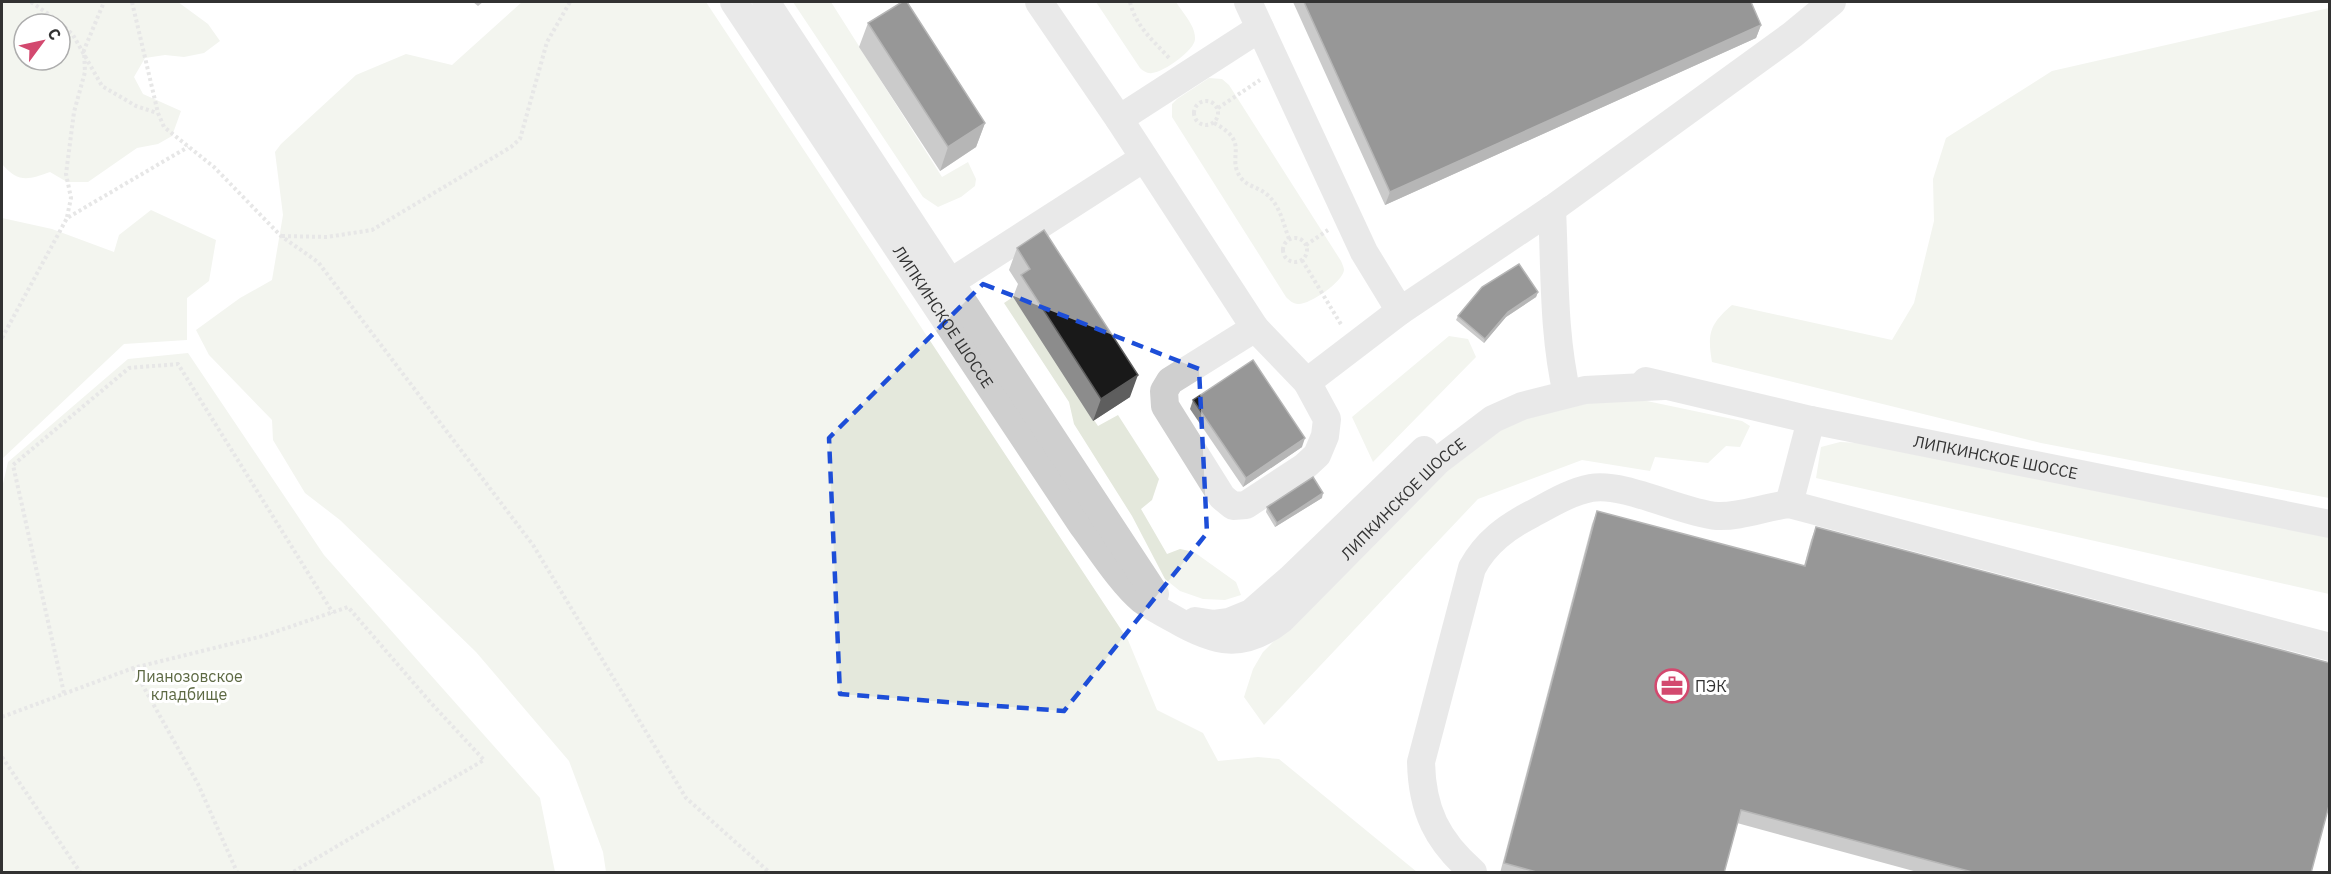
<svg xmlns="http://www.w3.org/2000/svg" width="2331" height="874" font-family="'IBM Plex Sans',sans-serif">
  <rect width="100%" height="100%" fill="#fff"/>
  <path fill="#e4e8dc" fill-rule="evenodd" d="M 2,2 L 178,2 L 208,24 L 220,41 L 204,53 L 184,57 L 165,55 L 145,58 L 134,77 L 143,94 L 181,111 L 172,136 L 158,144 L 137,148 L 88,182 L 67,182 L 50,172 C 28,180 18,183 2,164 ZM 24,24 L 60,24 L 60,60 L 24,60 Z
    M 522,2 L 706,2 L 1128,640 L 1157,710 L 1203,733 L 1218,761 L 1258,757 L 1279,759 L 1417,872 L 606,872 L 603,852 L 569,761 L 476,652 L 340,520 L 305,493 L 273,440 L 272,420 L 209,355 L 196,330 L 240,298 L 272,280 L 283,215 L 275,152 L 281,144 L 356,75 L 406,54 L 452,65 Z
    M 793,2 L 831,2 L 942,177 L 968,162 L 976,179 L 975,186 L 961,197 L 938,207 L 923,197 Z
    M 1096,2 L 1176,2 C 1182,12 1196,26 1195,39 C 1195,50 1164,72 1152,73 C 1148,74 1143,71 1140,68 Z
    M 2329,8 L 2329,498 L 2041,443 L 1712,362 C 1707,333 1710,324 1732,305 L 1892,340 L 1914,303 L 1934,221 L 1933,179 L 1946,138 L 2052,71 Z
    M 1209,78 L 1222,79 L 1229,85 L 1341,261 C 1342,263 1344,268 1344,270 C 1343,282 1309,305 1298,304 C 1293,304 1289,300 1286,297 L 1172,117 L 1172,104 L 1177,99 Z
    M 151,210 L 216,240 L 209,281 L 187,298 L 187,340 L 124,344 L 2,459 L 2,218 L 52,229 L 114,252 L 119,235 Z
    M 1013,297 L 1098,426 L 1118,415 L 1159,479 L 1152,500 L 1141,509 L 1167,554 L 1180,549 L 1194,552 L 1236,582 L 1241,595 L 1225,600 L 1203,599 L 1180,591 L 1165,579 L 1132,516 L 1074,424 L 1069,402 L 1004,303 Z
    M 1449,336 L 1468,339 L 1476,357 L 1373,462 L 1352,417 Z
    M 188,353 L 324,555 L 540,798 L 555,872 L 2,872 L 2,488 L 8,462 L 128,359 Z
    M 1642,400 L 1742,421 L 1750,426 L 1740,447 L 1726,446 L 1708,463 L 1655,457 L 1650,471 L 1582,460 L 1478,499 L 1264,725 L 1244,697 L 1253,669 L 1263,652 L 1458,455 L 1499,426 L 1571,403 Z
    M 1840,442 L 1861,443 L 2329,537 L 2329,594 L 1816,478 L 1821,447 Z"/>
  <g fill="none" stroke-linecap="round" stroke-linejoin="round">
    <path stroke="#c9c9c9" stroke-width="4" stroke-dasharray="3 3" stroke-linecap="butt" d="M 31,2 L 57,20 L 73,35 L 102,86 L 136,106 L 157,113
      M 132,2 L 158,113 L 164,127 L 214,167 L 281,236 L 318,262 L 533,545 L 686,798 L 769,872
      M 1130,2 C 1136,27 1153,40 1170,59
      M1194 113a12 12 0 1 1 24 0a12 12 0 1 1-24 0Z
      M 1218,108 L 1260,80
      M 1214,123 C 1252,143 1225,156 1241,178 C 1247,186 1257,187 1265,193 C 1280,204 1283,223 1289,239
      M 67,217 L 71,198 L 66,174 L 74,112 L 85,72 L 84,50 L 104,2
      M 282,236 L 327,237 L 372,230 L 511,147 L 520,139 L 547,42 L 570,2
      M1283 250a12 12 0 1 1 24 0a12 12 0 1 1-24 0Z
      M 1306,245 L 1328,230
      M 1302,260 L 1342,326
      M 2,338 L 67,218 L 188,147
      M 133,668 L 198,784 L 237,872
      M 64,693 L 13,465 L 129,368 L 178,364 L 333,613
      M 2,717 L 133,668 L 263,636 L 348,607 L 431,703 L 484,760 L 293,872
      M 2,757 L 80,872"/>
    <g stroke="#cfcfcf" stroke-width="28">
      <path id="s1" d="M 734,2 L 1082,525 C 1098,546 1122,584 1142,600 C 1152,607 1163,613 1174,619 C 1215,643 1243,650 1282,619 L 1439,460 L 1493,419 L 1522,406 L 1585,390 L 1664,386"/>
      <path d="M 766,2 L 1155,594"/>
      <path d="M 1039,2 L 1119,119 L 1255,328 L 1307,382 L 1400,311"/>
      <path d="M 1248,2 L 1364,252 L 1400,311 L 1552,209 L 1792,35 L 1832,2"/>
      <path d="M 1119,119 L 1260,28"/>
      <path d="M 1552,209 C 1555,270 1553,335 1567,394"/>
      <path d="M 951,282 L 1144,158"/>
      <path d="M 1255,328 L 1170,381 L 1164,391 L 1165,406 L 1222,497 L 1233,506 L 1246,505 L 1304,467 L 1317,455 L 1325,436 L 1327,419 L 1307,382"/>
      <path id="s2" d="M 1646,381 L 1811,420 L 2330,524"/>
      <path d="M 1789,504 L 1811,420"/>
      <path d="M 1195,621 L 1214,624 L 1229,622 L 1251,613 L 1290,579 L 1424,450"/>
      <path d="M 1473,872 C 1437,841 1422,810 1421,762 L 1472,568 C 1486,542 1507,527 1532,514 C 1551,504 1570,492 1591,488 C 1624,482 1682,513 1717,516 C 1741,517 1765,507 1789,504 L 2330,647"/>
    </g>
  </g>
  <path fill="#8c8c8c" d="M 473,2 L 483,2 L 478,6 Z
    M 1293,2 L 1751,2 L 1761,25 L 1756,38 L 1385,205 Z
    M 868,23 L 985,123 L 976,147 L 940,171 L 859,47 Z
    M 1017,248 L 1130,397 L 1093,421 L 1013,297 L 1018,284 L 1009,270 Z
    M 1538,292 L 1536,297 L 1506,317 L 1484,343 L 1456,320 L 1458,316 Z
    M 1193,400 L 1302,447 L 1243,487 L 1190,409 Z
    M 1322,498 L 1275,527 L 1266,512 L 1267,507 Z
    M 1597,511 L 1804,566 L 1811,540 L 1816,527 L 2311,873 L 1921,873 L 1737,823 L 1724,873 L 1500,873 L 1592,524 Z"/>
  <path fill="#5e5e5e" d="M 1761,25 L 1756,38 L 1385,205 L 1390,192 Z
    M 985,123 L 976,147 L 940,171 L 948,147 Z
    M 1538,292 L 1536,297 L 1506,317 L 1484,343 L 1485,339 L 1508,312 Z
    M 1138,375 L 1130,397 L 1093,421 L 1101,399 Z
    M 1305,438 L 1302,447 L 1243,487 L 1246,478 Z
    M 1323,493 L 1322,498 L 1275,527 L 1277,523 Z"/>
  <path fill="#191919" stroke="#5e5e5e" stroke-width="1.5" d="M 902,2 L 907,2 L 985,123 L 948,147 L 868,23 Z
    M 1304,2 L 1751,2 L 1761,25 L 1390,192 Z
    M 1044,230 L 1138,375 L 1101,399 L 1021,275 L 1030,269 L 1017,248 Z
    M 1519,264 L 1538,292 L 1508,312 L 1485,339 L 1458,316 L 1482,287 Z
    M 1253,360 L 1305,438 L 1246,478 L 1193,400 Z
    M 1313,477 L 1323,493 L 1277,523 L 1267,507 Z
    M 1597,511 L 1805,566 L 1816,527 L 2330,663 L 2330,802 L 2311,873 L 1976,873 L 1741,810 L 1724,873 L 1540,873 L 1504,863 Z"/>
  <path d="M0 0H2331V874H0ZM 983,284 L 1199,369 L 1207,533 L 1064,711 L 840,694 L 829,438 Z" fill="#fff" fill-opacity=".55" fill-rule="evenodd"/>
  <path fill="none" stroke="#1d4ed8" stroke-width="4.5" stroke-dasharray="12 8" stroke-linejoin="round" d="M 983,284 L 1199,369 L 1207,533 L 1064,711 L 840,694 L 829,438 Z"/>
  <defs>
    <symbol id="office-ring" viewBox="-11 -11 22 22"><circle r="9.5" fill="#fff" stroke="#d3496f" stroke-width="1.5"/><path d="M-6-3h4V-5.5h4V-3h4V5H-6ZM-1-4.5V-3h2v-1.5ZM-6 0V1H6V0Z" fill="#d3496f"/></symbol>
  </defs>
  <g fill-rule="evenodd">
    <use href="#office-ring" x="1653" y="667" width="38" height="38"/>
  </g>
  <g text-anchor="middle" stroke-width="6" stroke-linejoin="round" paint-order="stroke">
    <g font-size="16" fill="#323232" stroke="#fff">
      <text dy="6" stroke="none"><textPath href="#s1" startOffset="378">ЛИПКИНСКОЕ ШОССЕ</textPath></text>
      <text dy="6" stroke="none"><textPath href="#s2" startOffset="358">ЛИПКИНСКОЕ ШОССЕ</textPath></text>
      <text dy="6" stroke="none"><textPath href="#s1" startOffset="1050">ЛИПКИНСКОЕ ШОССЕ</textPath></text>
    </g>
    <g font-size="16" fill="#5d6943" stroke="#fff">
      <text x="189" y="682">Лианозовское<tspan x="189" dy="18">кладбище</tspan></text>
    </g>
    <g font-size="16" fill="#323232" stroke="#fff" text-anchor="start">
      <text x="1695" y="692">ПЭК</text>
    </g>
  </g>
  <rect width="2331" height="874" fill="none" stroke="#323232" stroke-width="6"/>
  <g transform="translate(42 42) rotate(57)"><circle r="28" fill="#ffffff" stroke="#adadad" stroke-width="1.5"/>
  <path d="M0-4.5L10 22L0 15L-10 22Z" fill="#d3496f"/>
  <text y="-9" font-size="16" font-weight="bold" text-anchor="middle" fill="#323232">С</text>
  </g>
</svg>
